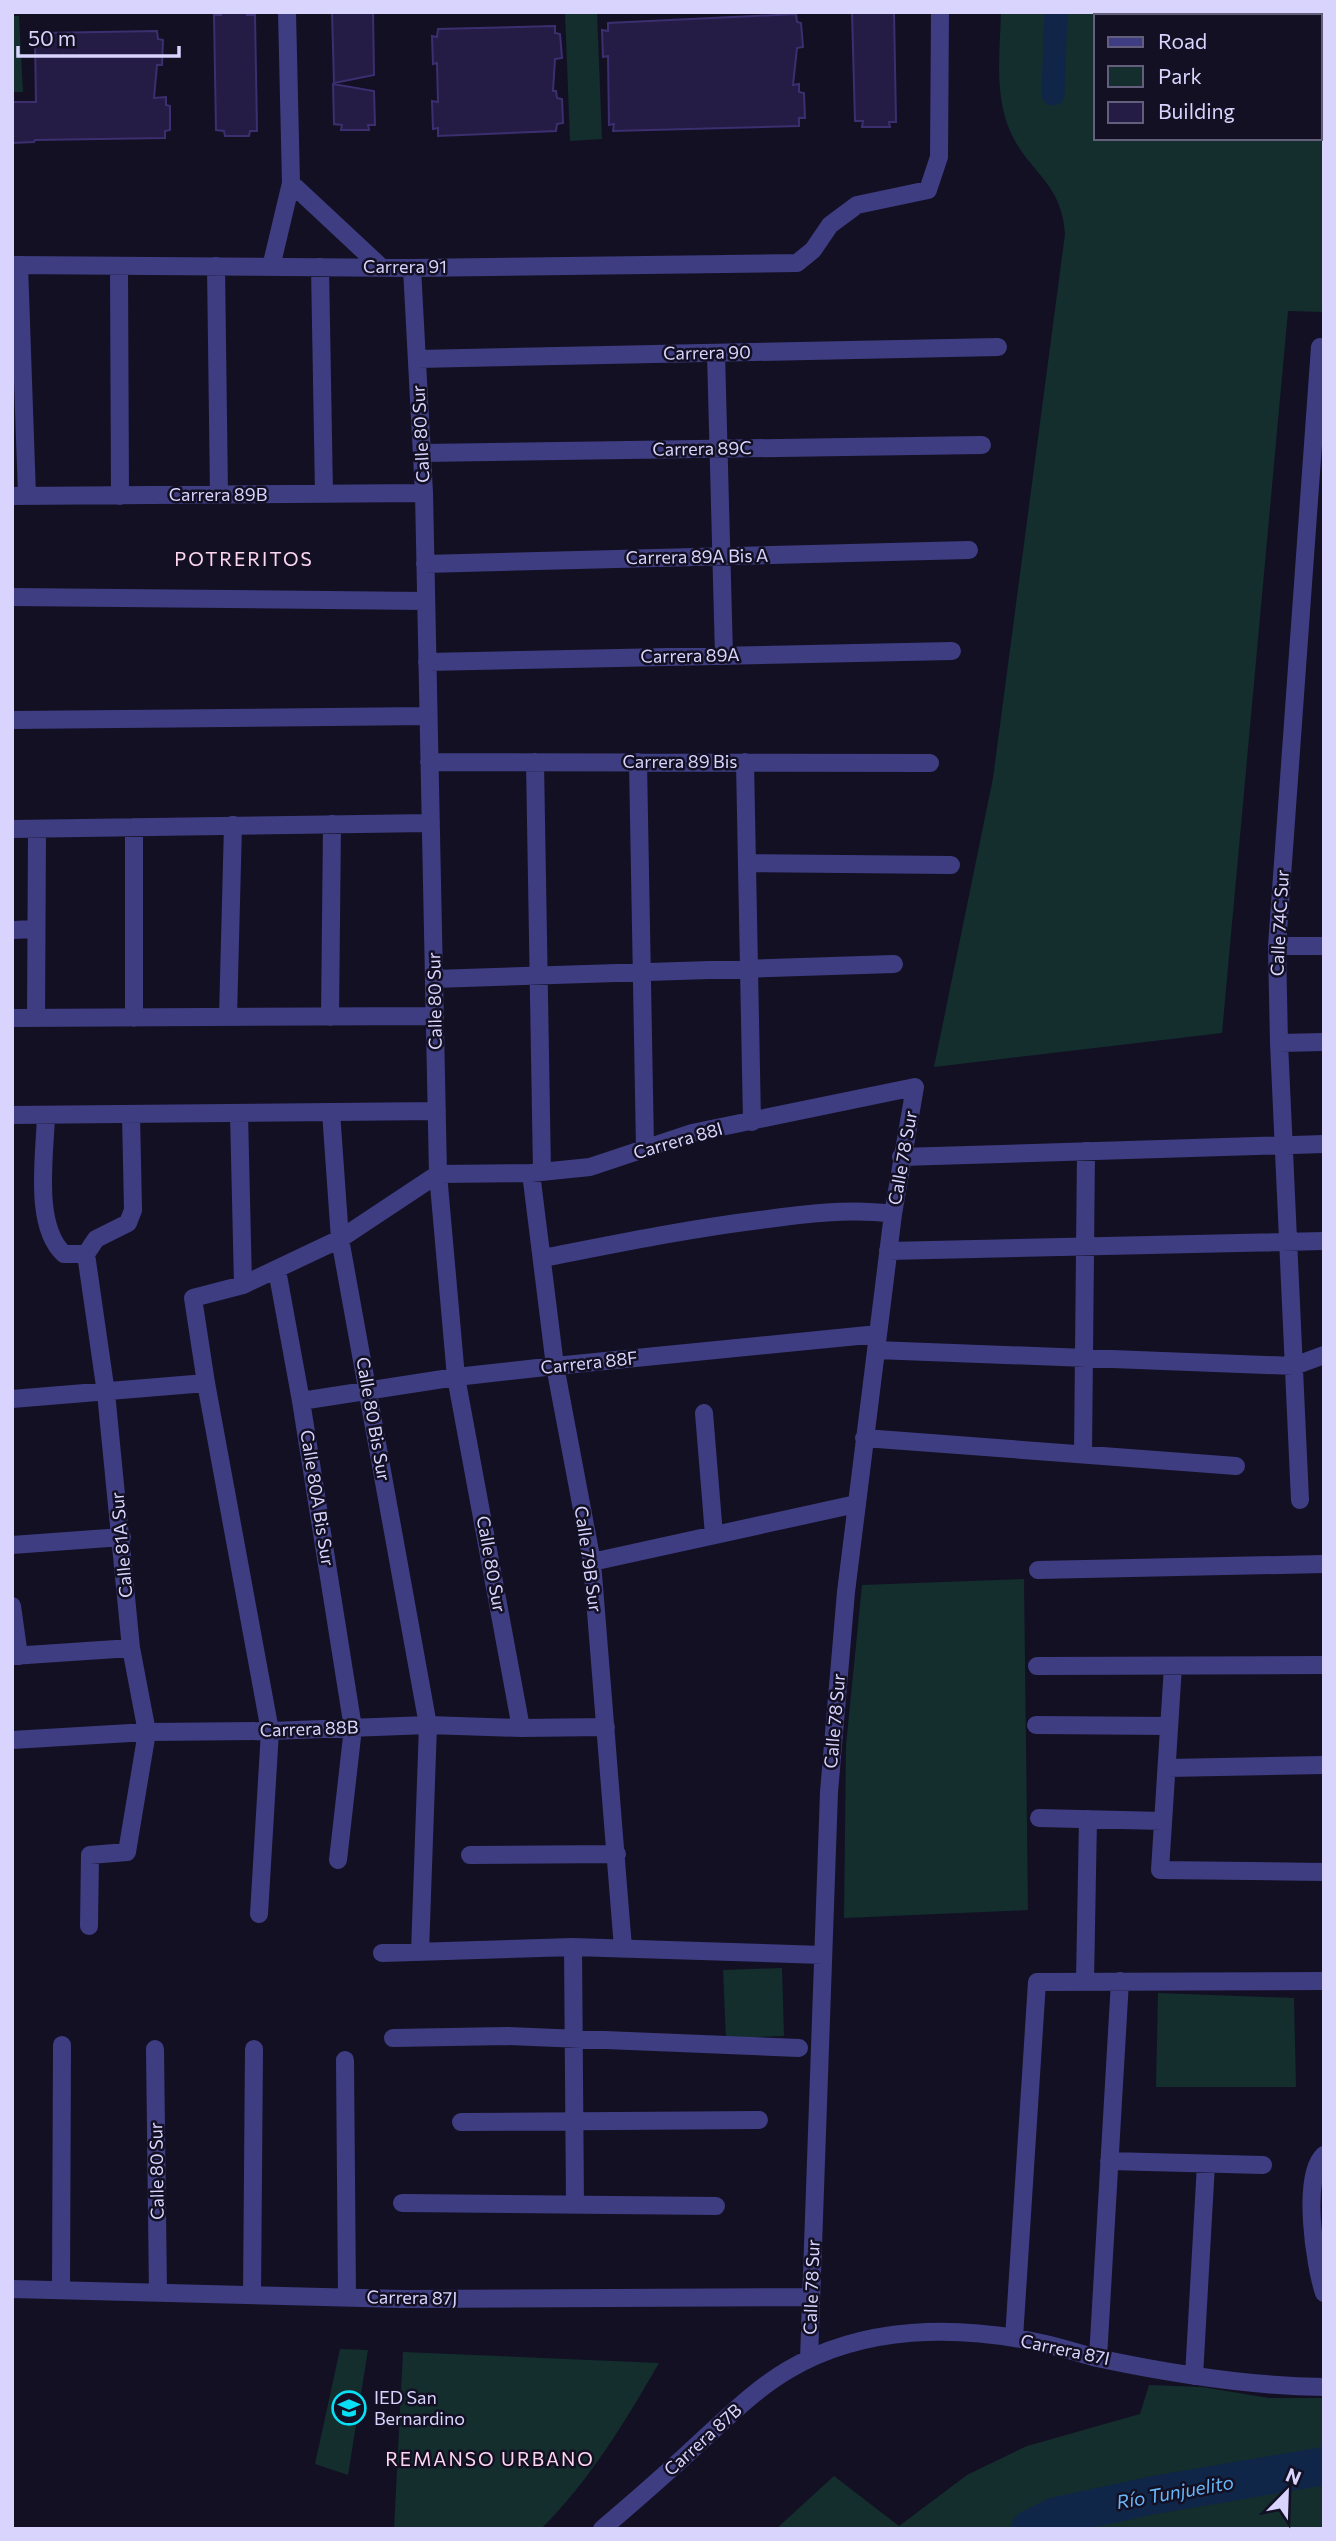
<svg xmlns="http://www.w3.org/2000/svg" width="1336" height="2541" font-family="Commissioner,sans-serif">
  <rect width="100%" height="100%" fill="#131024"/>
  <path fill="#132e2d" d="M 565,12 L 597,12 L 602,139 L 570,141 Z
    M 1001,12 L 1306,12 L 1306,16 L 1096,16 L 1096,138 L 1320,138 L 1320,53 L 1324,57 L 1324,312 L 1288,311 L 1222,1033 L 934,1067 L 993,778 L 1065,234 C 1062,182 1028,172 1010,131 C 994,93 1000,52 1001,12 Z
    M 12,16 L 19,16 L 23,92 L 12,92 Z
    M 1024,1579 L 1028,1910 L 844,1918 L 846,1745 L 862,1585 Z
    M 782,1968 L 784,2036 L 726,2038 L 723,1970 Z
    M 1158,1993 L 1294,1998 L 1296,2087 L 1156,2087 Z
    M 340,2349 L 368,2350 L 348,2475 L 315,2464 Z
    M 403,2352 L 659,2363 C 625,2422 590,2480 541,2529 L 394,2529 Z
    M 1149,2385 L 1202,2387 L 1269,2398 L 1324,2398 L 1324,2529 L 776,2529 L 834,2476 L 899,2526 L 967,2475 L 1027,2446 L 1140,2414 Z"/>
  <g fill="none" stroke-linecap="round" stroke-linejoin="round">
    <path stroke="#102648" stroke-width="23" d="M 1053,94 L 1056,12"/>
    <path stroke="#102648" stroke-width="38" d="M 1030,2529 L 1056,2516 L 1154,2495 L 1324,2466"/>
  </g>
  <path fill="#241c44" stroke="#3b2f6f" stroke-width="2" d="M 221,12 L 247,12 L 247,15 L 255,15 L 257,131 L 250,131 L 249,136 L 225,136 L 224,131 L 216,130 L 214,15 L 221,15 Z
    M 332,12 L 373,12 L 374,75 L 334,83 Z
    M 852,12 L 894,12 L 896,122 L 889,122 L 890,127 L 862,127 L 863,121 L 855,121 Z
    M 796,14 L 797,22 L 801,23 L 803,47 L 797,48 L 793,85 L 799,84 L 799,92 L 804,93 L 805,118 L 799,118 L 799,126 L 613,131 L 614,124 L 609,125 L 608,56 L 603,57 L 602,30 L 608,31 L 608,23 Z
    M 555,26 L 555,33 L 560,34 L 562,58 L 555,59 L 553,91 L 556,91 L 557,98 L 562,99 L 563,123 L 557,124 L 556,131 L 438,136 L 438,128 L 433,129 L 432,101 L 438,102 L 437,63 L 433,64 L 432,36 L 437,37 L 438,29 Z
    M 157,31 L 158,39 L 163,40 L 162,65 L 157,65 L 154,98 L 166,97 L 166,105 L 170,106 L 170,130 L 165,131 L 165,138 L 35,140 L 34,142 L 12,143 L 12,102 L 36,102 L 35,39 L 41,41 L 41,33 Z
    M 333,84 L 374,91 L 375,125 L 368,125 L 369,130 L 341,130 L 342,125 L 334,124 Z"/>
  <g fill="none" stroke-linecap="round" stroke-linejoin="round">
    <path stroke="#3e3d81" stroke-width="18" d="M 291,183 L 381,267
      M 12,265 L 412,268 L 797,263 L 813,250 L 830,225 L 857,205 L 928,190 L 939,157 L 940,12
      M 19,265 L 27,496
      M 119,266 L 120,496
      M 216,266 L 219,495
      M 271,267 L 291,183 L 287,12
      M 320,267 L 324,494
      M 412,268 L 424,493 L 438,1174 L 456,1377 L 521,1728
      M 716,353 L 724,656
      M 417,359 L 998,347
      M 422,453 L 982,445
      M 12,496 L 424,493
      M 425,564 L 969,550
      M 12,597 L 426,601
      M 427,662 L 952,651
      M 12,720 L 428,716
      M 429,762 L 930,763
      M 535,762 L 542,1172
      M 638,762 L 645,1148
      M 745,762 L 752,1122
      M 12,829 L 431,823
      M 747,863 L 951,865
      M 12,930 L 36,929
      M 1277,946 L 1324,946
      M 434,979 L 894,964
      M 228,1017 L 233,825
      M 330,1017 L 332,824
      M 12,1018 L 435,1016
      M 36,1018 L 37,830
      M 134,1018 L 134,827
      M 1279,1043 L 1324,1042
      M 331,1112 L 340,1239 L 428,1725 L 420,1952
      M 239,1113 L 243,1285
      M 12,1115 L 437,1111
      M 46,1115 C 45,1154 33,1226 64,1254 L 86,1254
      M 901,1157 L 1324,1144
      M 531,1173 L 555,1366 L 592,1562 L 623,1948
      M 438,1174 L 531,1173 L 590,1167 L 692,1133 L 915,1087 L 893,1214 L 846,1592 L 829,1792 L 809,2359
      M 888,1251 L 1324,1241
      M 543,1258 C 615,1244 687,1229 760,1220 C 804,1214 849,1208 893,1214
      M 277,1270 L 301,1401 L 353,1728 L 338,1860
      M 876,1350 L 1294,1366 L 1324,1355
      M 12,1399 L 206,1383
      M 301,1401 L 456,1377 L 555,1366 L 878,1334
      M 704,1413 L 714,1535
      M 864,1438 L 1236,1466
      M 1083,1454 L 1086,1151
      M 1300,1500 L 1279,1043 L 1277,946 L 1320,347
      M 12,1545 L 122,1537
      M 592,1562 L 856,1504
      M 1038,1570 L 1324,1564
      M 12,1606 L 19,1656
      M 12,1656 L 131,1648
      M 1037,1666 L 1324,1665
      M 1173,1666 L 1160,1870 L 1324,1872
      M 1036,1725 L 1169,1726
      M 12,1740 L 147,1732 L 270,1731 L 428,1725 L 521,1728 L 606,1727
      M 1167,1768 L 1324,1765
      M 1039,1818 L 1163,1821
      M 470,1855 L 617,1854
      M 259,1914 L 270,1731 L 206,1383 L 193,1298 L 243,1285 L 340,1239 L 438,1174
      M 89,1926 L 90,1855 L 127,1852 L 147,1732 L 131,1648 L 106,1393 L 86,1254 L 96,1239 L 128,1223 L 133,1210 L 131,1114
      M 573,1947 L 575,2205
      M 382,1953 L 573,1947 L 823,1955
      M 1085,1981 L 1088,1819
      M 393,2038 L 507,2036 L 799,2048
      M 155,2049 L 158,2292
      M 345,2060 L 347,2297
      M 461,2122 L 759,2120
      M 1324,2155 C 1301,2176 1315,2266 1324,2293
      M 1109,2161 L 1263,2165
      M 402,2203 L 716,2206
      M 12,2289 L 402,2299 L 811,2297
      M 61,2290 L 62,2045
      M 252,2295 L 254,2049
      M 1014,2338 L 1037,1982 L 1324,1981
      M 1098,2358 L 1120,1981
      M 1194,2376 L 1206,2164
      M 602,2529 C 635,2501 667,2473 698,2444 C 727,2418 754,2390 788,2370 C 864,2325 957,2325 1041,2343 C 1060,2347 1078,2353 1097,2358 C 1172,2374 1248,2386 1324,2387"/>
  </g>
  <defs>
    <symbol id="school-ring" viewBox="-11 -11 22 22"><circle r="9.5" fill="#131024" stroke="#0ae0f4" stroke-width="1.5"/><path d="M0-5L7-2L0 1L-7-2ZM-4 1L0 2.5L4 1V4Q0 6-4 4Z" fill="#0ae0f4"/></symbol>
  </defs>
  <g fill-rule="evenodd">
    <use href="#school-ring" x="330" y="2389" width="38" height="38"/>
  </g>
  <g text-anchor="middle" stroke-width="5" stroke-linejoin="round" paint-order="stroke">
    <g font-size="18" fill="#d8d4fd" stroke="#131024">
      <text x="405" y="273">Carrera 91</text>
      <text transform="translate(707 353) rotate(-1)" y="6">Carrera 90</text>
      <text transform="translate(421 434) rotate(-93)" y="6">Calle 80 Sur</text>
      <text transform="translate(702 449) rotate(-1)" y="6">Carrera 89C</text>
      <text x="218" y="501">Carrera 89B</text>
      <text transform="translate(697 557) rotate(-1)" y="6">Carrera 89A Bis A</text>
      <text transform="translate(690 656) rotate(-1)" y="6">Carrera 89A</text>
      <text x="680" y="768">Carrera 89 Bis</text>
      <text transform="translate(1280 923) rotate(-87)" y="6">Calle 74C Sur</text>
      <text transform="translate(435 1001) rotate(-91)" y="6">Calle 80 Sur</text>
      <text transform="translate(678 1141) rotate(-16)" y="6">Carrera 88I</text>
      <text transform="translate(903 1158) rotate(-80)" y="6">Calle 78 Sur</text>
      <text transform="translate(589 1363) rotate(-6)" y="6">Carrera 88F</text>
      <text transform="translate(373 1419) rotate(80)" y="6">Calle 80 Bis Sur</text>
      <text transform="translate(317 1498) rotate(81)" y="6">Calle 80A Bis Sur</text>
      <text transform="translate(122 1545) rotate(-95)" y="6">Calle 81A Sur</text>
      <text transform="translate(588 1559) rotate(82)" y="6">Calle 79B Sur</text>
      <text transform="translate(491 1564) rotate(80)" y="6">Calle 80 Sur</text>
      <text transform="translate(835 1721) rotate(-85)" y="6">Calle 78 Sur</text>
      <text transform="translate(309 1729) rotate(-2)" y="6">Carrera 88B</text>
      <text transform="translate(157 2171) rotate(-91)" y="6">Calle 80 Sur</text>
      <text transform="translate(812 2287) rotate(-88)" y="6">Calle 78 Sur</text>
      <text transform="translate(412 2298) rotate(1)" y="6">Carrera 87J</text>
      <text transform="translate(1065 2350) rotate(12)" y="6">Carrera 87I</text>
      <text transform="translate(703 2440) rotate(-42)" y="6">Carrera 87B</text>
    </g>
    <g font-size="18" fill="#d8d4fd" stroke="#131024" text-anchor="start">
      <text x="374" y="2404">IED San<tspan x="374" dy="21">Bernardino</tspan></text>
    </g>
    <g font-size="19" letter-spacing="2" fill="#fdd6f0" stroke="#131024">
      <text x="244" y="566">POTRERITOS</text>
      <text x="490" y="2466">REMANSO URBANO</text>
    </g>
    <g font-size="19" font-style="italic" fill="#67b7f9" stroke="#131024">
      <text transform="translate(1175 2492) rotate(-10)" y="7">Río Tunjuelito</text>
    </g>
  </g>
  <rect width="1336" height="2541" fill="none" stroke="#d8d4fd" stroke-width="28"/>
  <rect x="1094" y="14" width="228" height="126" fill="#131024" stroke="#625e7b" stroke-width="2"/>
  <rect x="1108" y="37" width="35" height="10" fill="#3e3d81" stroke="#625e7b" stroke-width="2"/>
  <text x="1158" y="49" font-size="21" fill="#d8d4fd">Road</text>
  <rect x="1108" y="66" width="35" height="21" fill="#132e2d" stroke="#625e7b" stroke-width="2"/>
  <text x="1158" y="84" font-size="21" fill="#d8d4fd">Park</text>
  <rect x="1108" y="102" width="35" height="21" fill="#241c44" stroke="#625e7b" stroke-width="2"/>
  <text x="1158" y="119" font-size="21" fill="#d8d4fd">Building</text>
  <g transform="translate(1287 2492) rotate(23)" stroke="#131024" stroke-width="5" paint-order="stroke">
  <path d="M0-5L12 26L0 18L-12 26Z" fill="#d8d4fd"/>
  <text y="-10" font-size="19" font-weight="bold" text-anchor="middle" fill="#d8d4fd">N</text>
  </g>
  <path d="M18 46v10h161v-10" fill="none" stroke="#d8d4fd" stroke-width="3.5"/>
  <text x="28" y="46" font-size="21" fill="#d8d4fd" stroke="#131024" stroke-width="5" paint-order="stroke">50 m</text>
</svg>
